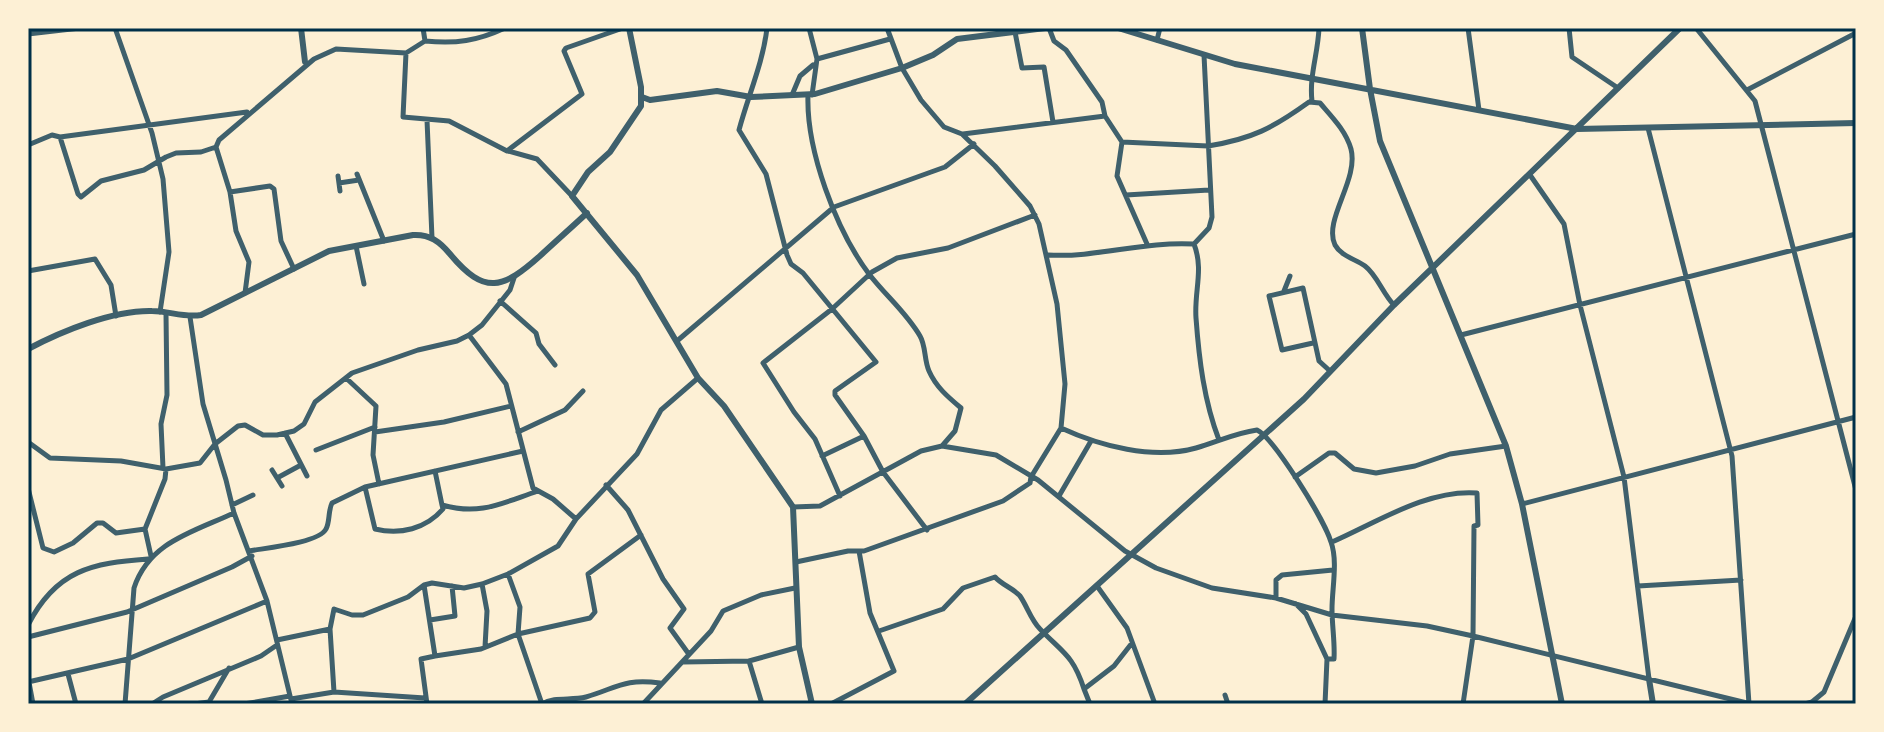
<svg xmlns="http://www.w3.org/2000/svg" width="1884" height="732" viewBox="0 0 1884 732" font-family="Poppins,sans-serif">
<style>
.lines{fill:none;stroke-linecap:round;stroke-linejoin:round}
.minor{stroke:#3f606c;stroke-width:5}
.tertiary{stroke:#3f606c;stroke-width:6}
.neatline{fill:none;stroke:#003049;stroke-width:3}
</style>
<rect width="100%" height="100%" fill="#fdf0d5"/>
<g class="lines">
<path class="minor" d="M115,28L152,133L163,179L169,252L160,312
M423,28L425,41L406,53L403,117L449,121L507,151L582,94L564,51L566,48L623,28
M767,28C763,63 748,96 739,130L766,174L787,255L791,264L803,273L876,362L835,391V395L864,436L883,472L927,530
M809,28L817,59L812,95
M1049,28L1054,41L1066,50L1102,102L1105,116L1122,142L1117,176L1147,244
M1468,28L1479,110
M1569,28L1572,57L1618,88
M1696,28L1755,101L1856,490
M1015,32L1022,68L1044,67L1053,122
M28,34L80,28
M1157,40L1160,28
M425,41C456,44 477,41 505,28
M1204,55L1212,217L1209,228L1194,244C1204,270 1194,291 1196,318C1199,359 1204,401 1219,440
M817,59L890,39
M1747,90L1856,33
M792,95L800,76L813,65
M808,95C806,150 836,230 869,274C885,295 906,312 920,336C926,346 924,360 929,371C936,387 948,397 961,408L955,431L942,446
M1312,101C1309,76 1318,54 1319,28
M427,120L432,238
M1648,128L1732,456L1749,704
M963,134L1105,116
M60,137L78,194L81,197L101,181L144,170L166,157L176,153L201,152L216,147
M1122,142L1208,146C1252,139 1273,128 1309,102L1320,103C1332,117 1346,131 1351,149C1359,180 1323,220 1335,245C1341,256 1355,259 1365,266C1377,275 1383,294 1394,305
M28,145L52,135L60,137L247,112
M508,151L537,159L572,196
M357,174L384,241
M1530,175L1564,224L1580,305L1624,477L1649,679
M338,176L340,191
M339,183L359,180
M230,192L270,186L274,189L281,241L294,269
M1126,195L1209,190
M356,246L364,284
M1048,255C1097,258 1143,241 1194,244
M28,271L95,259L111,285L116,316
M1284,291L1290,276
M245,293L249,262L236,231L230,192L216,147L219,140L314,59L336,49L406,53
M500,301L536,333L539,344L555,365
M190,317L203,404L226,480L234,513L267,601L292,704
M469,335L506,384L533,488L553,499L576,519
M1461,335L1856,234
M677,341L834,207L945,167L974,144
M1313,343L1282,350L1269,296L1303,288L1319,361L1330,371
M346,378L376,406L373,455L379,484
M1061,428C1100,446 1153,460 1196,448C1217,442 1235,433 1257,430C1274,438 1325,521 1331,542C1338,561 1332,589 1332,609C1332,626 1335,642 1334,659H1327L1325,704
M375,432L444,422L511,406
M518,432L565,410L583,391
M285,433L307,476
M28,442L50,458L121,461L166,469L200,463L215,444L238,426L245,425L263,435H277L294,431L304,424L315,402L352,373L418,350L457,341L469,335L482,325L510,290L514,278
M316,450L375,427
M822,456L864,436
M163,468L161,424L167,395L166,314
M272,470L282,486
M435,471L442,505C480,516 502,503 538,491
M1295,477L1329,453H1335L1354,469L1376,473L1415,466L1450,454L1506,446
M277,478L301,465
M606,485L628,510L663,579L684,609L670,628L688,653
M365,487L375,529C400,535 426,529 443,509L442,505
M28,488L43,548L54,552L73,543L97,523H103L116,533L145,529
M840,496L815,439L794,412L763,363L832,309L872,272L897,258L948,248L1035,215
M1059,496L1091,441
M1522,504L1856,417
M232,505L253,495
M793,507L820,506L921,451L942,446L996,455L1038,480L1125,551L1156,568L1212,588L1276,598L1332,615L1427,626L1473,636L1751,704
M1332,542C1376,523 1427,489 1477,493L1478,525L1474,526L1473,636L1463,704
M249,551C265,548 319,543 326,529C330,522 328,511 332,503L365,487L523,451
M151,556L145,529L165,479L166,469
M796,562L848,551H864L1003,501L1030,483L1031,477L1061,428L1065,384L1057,304L1039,224L1030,206L995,166L962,134L944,127L921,100L902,68L887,28
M508,574L520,607L518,634L542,704C555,696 571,701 586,697C617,688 624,678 660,683
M482,584L487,611L485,647
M424,585L435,656L421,659L427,704
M1097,586L1127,628L1155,704
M1638,586L1741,580
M1276,598V580L1282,575L1333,570
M1296,604L1306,614L1327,659
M430,620L455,616L452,586
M28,625C56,570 92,563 148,559
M879,631L943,609L963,588L995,577C1002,585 1013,588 1020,596C1027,606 1031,620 1040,629C1063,653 1073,655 1084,689
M28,637L127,612L232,567L252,556
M277,640L330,629
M435,656L481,649L518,634L590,618L595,612L588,574L641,535
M749,661L762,704
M683,662L749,661L799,647
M68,674L76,704
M28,677L33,704
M28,682L128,659L267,601
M334,692L330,629L334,609L352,615H363L408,597L424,585L432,583L464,588L482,584L508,574L558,546L576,519L637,454L661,410L698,378
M1225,695L1228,704
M291,699L334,692L425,698
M125,704L134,588C149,542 193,532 234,513
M152,704L163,697L261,656L277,645
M194,704L209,702L229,668
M244,704L290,696
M643,704L711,631L723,611L761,595L795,588
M831,704L894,671L870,613L859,551
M1090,704L1084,689L1114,666L1132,643
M1805,704L1812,702L1824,692L1856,616"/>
<path class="tertiary" d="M301,28L305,62
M629,28L641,87V106L610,152L588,172L572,196L637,275L698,378L724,406L793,507L799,647L812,704
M1118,28L1235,64L1577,129L1856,123
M1362,28L1370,89L1380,141L1506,446L1522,504L1562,704
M642,97L650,100L717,91L751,97L815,94L902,68L933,55L957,39L1045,28
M28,349C62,331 113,310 152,311C169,311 184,318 201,315L329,251L413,235C430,234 440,242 450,254C485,296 503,289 541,255C556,241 572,227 587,213
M1649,679L1653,704
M965,704L1304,399L1394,305L1680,28"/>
</g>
<rect width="1884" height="732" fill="none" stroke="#fdf0d5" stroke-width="60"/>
<rect x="30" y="30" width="1824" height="672" class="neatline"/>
</svg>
